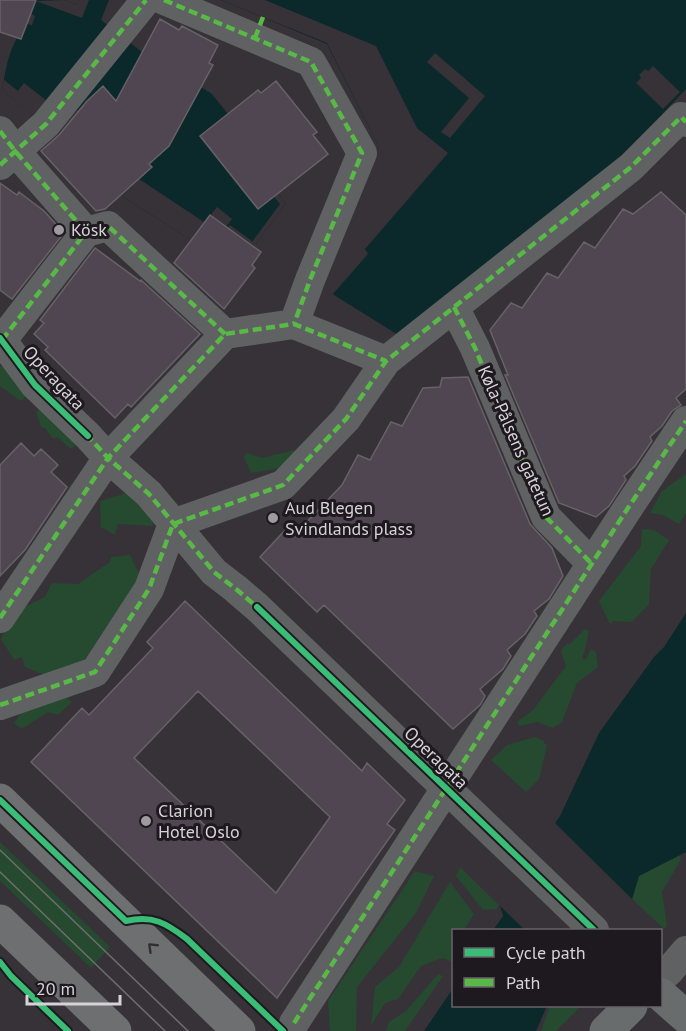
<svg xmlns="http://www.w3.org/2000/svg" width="686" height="1031" viewBox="0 0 686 1031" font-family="'PT Sans',sans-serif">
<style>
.green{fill:#254a2f}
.water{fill:#0b282a}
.pier{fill:#373238}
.building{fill:#504652;stroke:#666267;stroke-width:1.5;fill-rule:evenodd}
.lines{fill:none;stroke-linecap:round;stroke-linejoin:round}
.street{stroke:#606162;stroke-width:30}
.secondary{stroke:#696c6d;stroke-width:33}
.highway{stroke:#6d6f71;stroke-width:33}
.tram{stroke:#6e6e6f;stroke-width:1.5}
.quiet{stroke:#58b947;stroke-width:4.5;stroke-dasharray:9 4.5;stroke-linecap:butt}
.cycleway-casing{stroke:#1e191e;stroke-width:10}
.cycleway{stroke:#3abd76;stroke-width:6}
.oneway{stroke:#322e33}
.poi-dot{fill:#9f99a0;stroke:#1e191e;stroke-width:2}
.labels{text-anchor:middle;stroke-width:6;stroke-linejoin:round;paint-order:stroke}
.poi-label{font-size:18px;fill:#d7d1d8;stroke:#1e191e;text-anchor:start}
.street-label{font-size:18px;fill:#d7d1d8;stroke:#1e191e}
</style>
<rect width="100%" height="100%" fill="#373238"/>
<path class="green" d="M0,366H5L28,394L21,401L0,386Z
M42,407L77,443L71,449L57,437L53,439L45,428L41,427L36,412Z
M294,450L301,456L290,467L251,473L244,457L247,453L262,458Z
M686,474V513L679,524L663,515L650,513L662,491Z
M136,490L148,496L153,526L118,524L115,535L101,527L100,501Z
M642,529L654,530L669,540L651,569L649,604L632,622L613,621L610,624L599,601L641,546Z
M130,555L144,584L117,611L77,671L47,676L25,667L22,657L14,660L1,639L12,613L45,597L52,583L78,584L110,562L111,557Z
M585,629L589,631L585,650L582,658L584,660L586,659L591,649L596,652L598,667L577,683L562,722L553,728L537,722L519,726L517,722L533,710L566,666L561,651L567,643L570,644Z
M67,698L72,702L58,715L48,712L22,729L14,723L25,707Z
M535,737L544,741V743L547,745L539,779L526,792L491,760L507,745Z
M0,842L110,947L91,968L0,881Z
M679,855L681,859L662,892L667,926L664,929L632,899L639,876Z
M460,867L499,905L497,909L483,910L456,876Z
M415,871L434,876L416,913L357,987L356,1031H331L330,1030L328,1001Z
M450,882L474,914L464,930H454L453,946L451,949L453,952V962L442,958L421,966L398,999L385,1003L371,1026L375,987L399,967Z
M438,974L443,976L405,1031H386L389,1022L406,1011Z
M550,1006H581L556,1031H541Z"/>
<path class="water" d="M36,0H65L77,5L79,0H109L101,20L142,52L130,76L190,108L201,87L212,94L228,114L233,177L256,207L271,195L273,198L278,194L286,203L256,244L230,225L227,228L226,227L232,219L217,207L191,240L122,196L152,167L150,164L165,150L103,87L54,131L2,90C7,63 9,47 26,24L32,25L35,16L31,14Z
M221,0H686V89L621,157L403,338L318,285L379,147L327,44Z
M686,613V852L639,876L632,899L600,930H493L503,916L499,905L560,816L599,733L654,657L664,647Z
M453,988L454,1006H547L536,1031H424Z"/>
<path class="pier" d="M65,0L77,5L79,0H89L82,18L36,1Z
M221,0H265L376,46L417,128L448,153L365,249L368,254L332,295L318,285L379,147L327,43Z
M435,53L485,96L450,138L441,132L469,98L427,62Z
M653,66L680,92L663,109L636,83L641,78L639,75L645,69L648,71Z
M4,80L18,91L24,83L51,104L37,118L2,90Z
M139,179L204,222L191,240L122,196Z
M278,194L286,203L256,244L252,242L280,204L274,197Z
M553,821L634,901L605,930H525L500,906L503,916L493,930H490L500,916L497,909L499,905L497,903Z
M454,985L453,988L424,1031H421L451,987Z"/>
<path class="building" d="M0,0H36L21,39L0,32Z
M160,19L179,30L182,26L218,45L209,63L213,65L169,146L149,164L152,167L105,209L96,211L41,151L59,135L87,101L103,86L116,101Z
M276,81L317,132L313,135L328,154L258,209L200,136L258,90L261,93Z
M0,183L17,195L19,192L44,211L64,233L12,299L0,290Z
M661,192L686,215V389L676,398L681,405L672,411L662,426L650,437L652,441L635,466L624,476L626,480L609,506L596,517L559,503L505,375H508L490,330L511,303L522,308L547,273L558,278L584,242L595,248L623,209L633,214Z
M210,215L261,252L252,265L255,268L224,309L174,263Z
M95,248L140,281L141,280L200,334L131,407L128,404L115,418L45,350L48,347L34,334L44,323L40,320Z
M468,377L530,524L552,548L563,576L549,599L534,611L537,616L525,634L507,650L511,656L503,669L480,689L485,696L480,705L453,729L324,605L317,612L260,557L289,526L297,532L342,485L358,455L370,460L391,422L402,426L423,388L440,387L442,378Z
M21,443L34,456L41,449L58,465L51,472L67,487L25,550L0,576V465Z
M185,601L362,771L367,763L405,800L387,824L395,830L277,998L31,762L82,708L89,715L153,648L147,642ZM198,691L330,817L276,893L134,758Z"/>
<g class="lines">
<path class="street" d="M164,0L311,62L362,153L310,280L294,324
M0,131L15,151L86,232
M0,165L46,124L146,0
M454,307L475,348L546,517L592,564
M0,338L35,385L88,436L108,458L149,494L214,572L236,589L257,607L594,930
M2,340L86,232L108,226L225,334
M0,618L108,458L225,334L294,324L386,361
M0,705L95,672L149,589L173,524L283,485L346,419L386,361L631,167L681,117L686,122
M660,979L669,971L686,951
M294,1023L626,511L686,421"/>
<path class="secondary" d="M660,994L686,1017
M606,1031L631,1006"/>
<path class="highway" d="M0,800L239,1031
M0,921L115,1031"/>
<path class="tram" d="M0,850L188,1031
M0,872L165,1031"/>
<path class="quiet" d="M164,0L311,62L362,153L310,280L294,324
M255,38L263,17
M0,131L15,151L86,232
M0,165L46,124L146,0
M454,307L475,348L546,517L592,564
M2,340L86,232L108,226L225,334
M86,434L108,458L149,494L214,572L236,589L257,607
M0,618L108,458L225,334L294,324L386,361
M0,705L95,672L149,589L173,524L283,485L346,419L386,361L631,167L681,117L686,122
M294,1023L626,511L686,421"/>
<g class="cycleway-casing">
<path id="cycleway" d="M0,338L35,385L88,436
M257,607L594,930
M0,800L126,921C153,915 166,923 187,939L283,1031
M0,962L11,976L68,1031"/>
</g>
<use href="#cycleway" class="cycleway"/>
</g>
<defs><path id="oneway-chevron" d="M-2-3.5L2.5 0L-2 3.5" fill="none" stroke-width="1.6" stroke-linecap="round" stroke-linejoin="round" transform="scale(1.5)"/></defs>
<use class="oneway" href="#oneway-chevron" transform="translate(152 947) rotate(-136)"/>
<g class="poi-dot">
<circle cx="59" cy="230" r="6"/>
<circle cx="273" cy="518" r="6"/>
<circle cx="146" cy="821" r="6"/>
</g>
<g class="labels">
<g class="poi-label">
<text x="71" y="236">Kösk</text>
<text x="285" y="514">Aud Blegen<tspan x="285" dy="21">Svindlands plass</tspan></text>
<text x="158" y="817">Clarion<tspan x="158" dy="21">Hotel Oslo</tspan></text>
</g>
<g class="street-label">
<text transform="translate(54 378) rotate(47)" y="6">Operagata</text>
<text transform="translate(516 441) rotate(66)" y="6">Køla-Pålsens gatetun</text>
<text transform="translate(436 758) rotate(44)" y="6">Operagata</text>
</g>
</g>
<rect x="452" y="929" width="210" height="78" fill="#1e191e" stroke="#686368" stroke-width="1.5"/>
<rect x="464" y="948" width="30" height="9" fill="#3abd76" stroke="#686368" stroke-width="1.5"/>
<text x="506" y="959" font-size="18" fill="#d7d1d8">Cycle path</text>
<rect x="464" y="978" width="30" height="9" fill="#58b947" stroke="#686368" stroke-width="1.5"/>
<text x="506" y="989" font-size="18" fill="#d7d1d8">Path</text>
<path d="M27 995v9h93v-9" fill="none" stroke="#d7d1d8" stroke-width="3"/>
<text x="36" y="995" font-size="18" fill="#d7d1d8" stroke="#1e191e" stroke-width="4.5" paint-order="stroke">20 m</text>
</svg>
